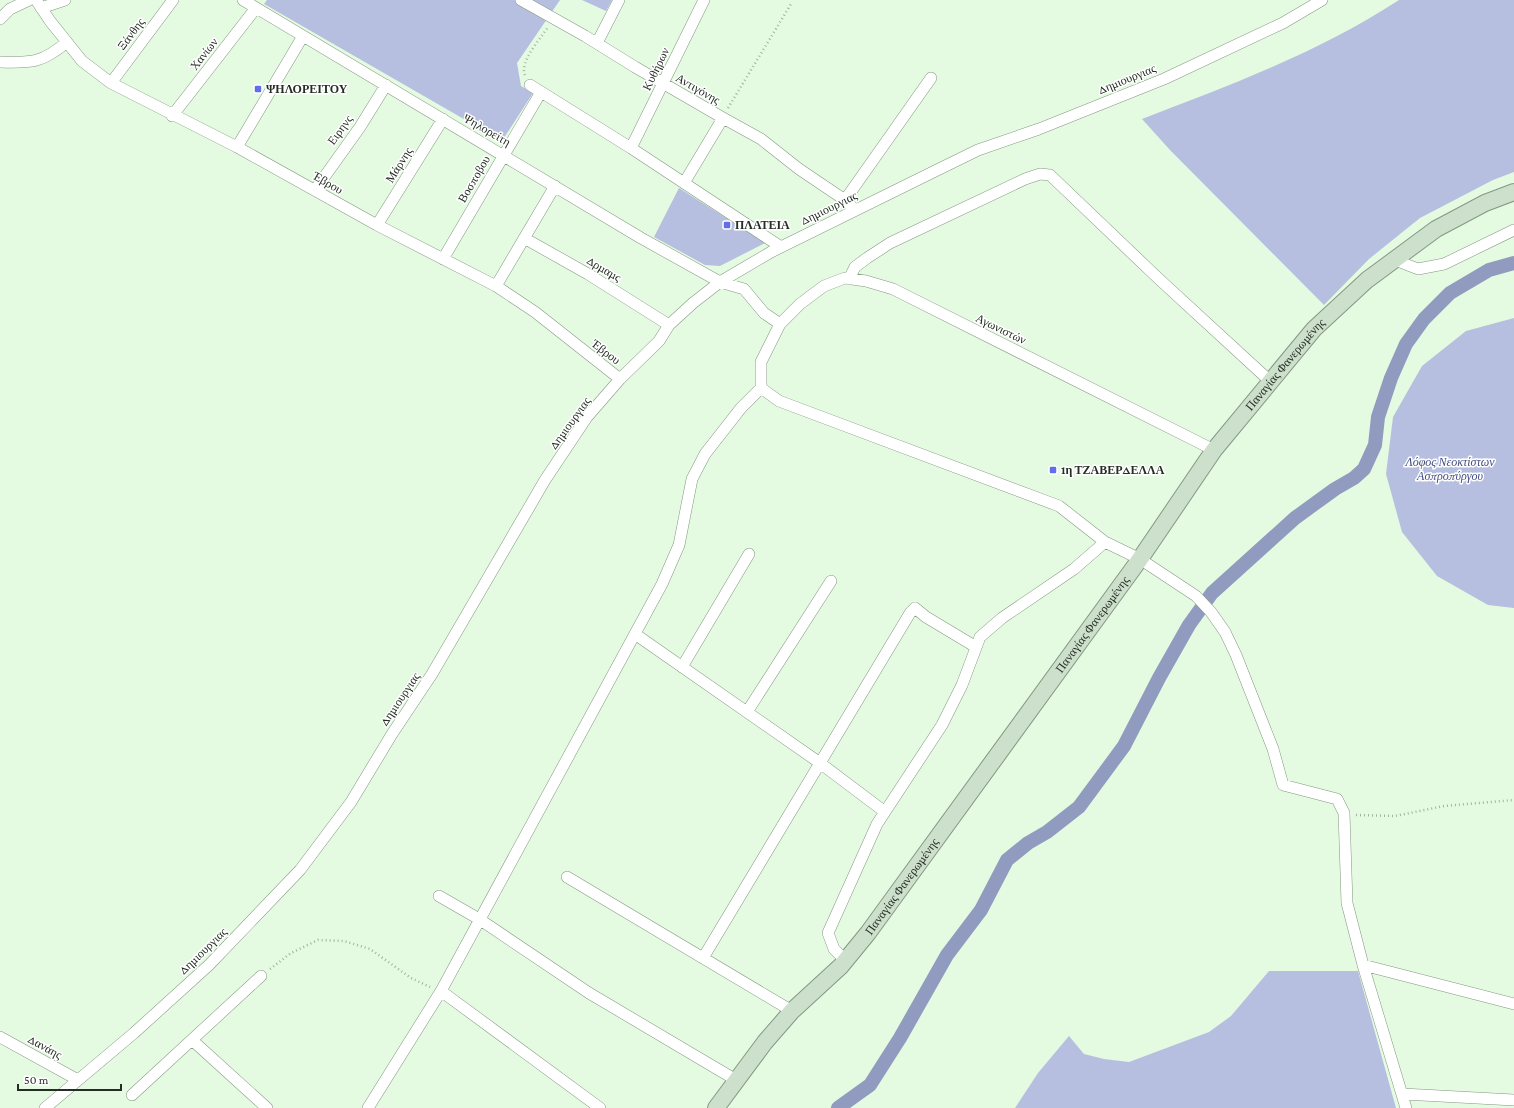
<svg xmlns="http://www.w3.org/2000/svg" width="1514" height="1108" viewBox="0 0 1514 1108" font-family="'Crimson Pro',serif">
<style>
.green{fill:#b7bfe0}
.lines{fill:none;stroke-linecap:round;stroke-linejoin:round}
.canal{stroke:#919abf;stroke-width:14}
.street-casing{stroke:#849882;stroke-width:12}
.secondary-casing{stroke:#849882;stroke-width:18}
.path{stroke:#a1b39f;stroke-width:2.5;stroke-dasharray:1 3;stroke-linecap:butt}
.street{stroke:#fff;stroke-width:11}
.secondary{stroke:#cde0cc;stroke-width:16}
.poi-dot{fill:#606fe7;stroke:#fff;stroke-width:1.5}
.labels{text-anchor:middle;stroke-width:3;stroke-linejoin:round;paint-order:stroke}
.street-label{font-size:12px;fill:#252e24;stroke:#fff}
.poi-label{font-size:12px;font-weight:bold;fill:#252e24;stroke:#fff;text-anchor:start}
.park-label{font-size:12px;font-style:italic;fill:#424c7f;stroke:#fff}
</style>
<rect width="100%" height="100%" fill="#e4fae1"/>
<path class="green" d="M267,0H560L517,63L521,86L533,93L502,141L264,4Z
M582,0H612L606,11Z
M1399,0H1514V172L1493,180L1420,218L1369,259L1324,305L1170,150L1142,119C1231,85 1319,52 1399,0Z
M679,188L765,243L720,266L705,265L654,237Z
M1514,318V608L1488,605L1437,576L1402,532L1386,474L1393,417L1422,366L1466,331Z
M1269,971H1358L1396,1108H1015L1038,1073L1069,1036L1084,1054L1104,1059L1129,1062L1209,1032L1231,1016Z"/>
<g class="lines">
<path class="canal" d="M838,1108L870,1085L900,1038L947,955L981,910L1007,860L1028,843L1047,832L1079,807L1124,746L1159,678L1189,625L1212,593L1295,518L1335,489L1354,478L1364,469L1375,445L1378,417L1391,378L1406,344L1424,319L1450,293L1489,270L1514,263"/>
<g class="street-casing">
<path id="street" d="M36,0L50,21L82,61L111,83L237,147L377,225L496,286L535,312L620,379
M243,0L641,238L720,282L744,289L764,313L780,324
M521,0L585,36L635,67L723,118L761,139L799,169L845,200L855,210
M41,8L65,0
M0,19L10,9L29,0
M597,43L619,0
M0,62C32,63 42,63 67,42
M111,83L173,0
M530,85L631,148L781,247
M172,116L256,8
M237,147L303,36
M631,148L704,0
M684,183L723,118
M315,190L360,127L386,85
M845,200L931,78
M377,225L443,119
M524,238L588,274L669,325
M443,259L541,92
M1395,260L1418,269L1444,264L1514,230
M849,279L855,267L867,258L890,243L1025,179L1040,174L1050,175L1160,280L1271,382
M496,286L555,186
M1214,450L893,289L866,281L845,278L824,286L800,304L780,324L761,362V388L779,401L1059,506L1105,542L1140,559L1196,596L1211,612L1225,632L1236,655L1273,749L1283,785L1337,799L1344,813L1347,903L1363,965L1406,1108
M635,634L820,763L885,812
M682,667L749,554
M747,712L831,581
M567,877L792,1011
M439,896L479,919L589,993L736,1080
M703,958L910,613L915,608L926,617L976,647
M846,961L834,949L828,933L877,824L942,725L962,685L980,637L1002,618L1074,569L1105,542
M1363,965L1514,1004
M441,991L600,1108
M0,1037L78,1080
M192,1040L267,1108
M1403,1094L1514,1100
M132,1095L261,976
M45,1108L134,1033L209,965L300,870L351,802L392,734L432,674L545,480L587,417L620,379L659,341L669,325L693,303L720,282L771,252L927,175L978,150L1039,129L1164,79L1283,23L1322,0
M368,1108L441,991L662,584L679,545L692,479L705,454L741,408L761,388"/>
</g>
<g class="secondary-casing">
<g id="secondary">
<path id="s1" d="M716,1108L765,1042L792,1011L841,966L868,933L1140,559L1214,450L1314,329L1367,280L1436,229L1485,203L1514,192"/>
</g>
</g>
<path class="path" d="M525,75C519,62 541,38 548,27
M728,108L791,4
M1356,815L1395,816L1444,806L1514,800
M270,969L291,953L318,940L344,941L370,949L411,978L430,987"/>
<use href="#street" class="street"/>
<use href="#secondary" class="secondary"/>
</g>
<g class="poi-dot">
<rect x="254" y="85" width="8" height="8" rx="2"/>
<rect x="723" y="221" width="8" height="8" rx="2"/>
<rect x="1049" y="466" width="8" height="8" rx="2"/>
</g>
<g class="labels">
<g class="street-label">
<text transform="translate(131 34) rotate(-53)" y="4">Ξάνθης</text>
<text transform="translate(204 54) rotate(-52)" y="4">Χανίων</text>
<text transform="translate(656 69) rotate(-64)" y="4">Κυθήρων</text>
<text transform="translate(1127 79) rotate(-22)" y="4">Δημιουργιας</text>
<text transform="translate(698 89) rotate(30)" y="4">Αντιγόνης</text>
<text transform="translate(340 130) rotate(-54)" y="4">Ειρηνς</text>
<text transform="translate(487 130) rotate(30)" y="4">Ψηλορείτη</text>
<text transform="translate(399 165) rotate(-58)" y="4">Μάρνης</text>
<text transform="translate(474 179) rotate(-60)" y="4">Βοσποβου</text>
<text transform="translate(328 183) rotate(30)" y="4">Έβρου</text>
<text transform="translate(829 208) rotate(-26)" y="4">Δημιουργιας</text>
<text transform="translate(604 269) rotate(31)" y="4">Δρμαμς</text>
<text transform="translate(1001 329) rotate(26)" y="4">Αγωνιστών</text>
<text transform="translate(606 352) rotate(37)" y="4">Έβρου</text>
<text dy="4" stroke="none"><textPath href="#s1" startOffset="938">Παναγίας Φανερωμένης</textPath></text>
<text transform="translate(570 423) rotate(-54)" y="4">Δημιουργιας</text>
<text dy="4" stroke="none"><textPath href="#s1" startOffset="614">Παναγίας Φανερωμένης</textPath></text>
<text transform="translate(400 699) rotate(-56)" y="4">Δημιουργιας</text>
<text dy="4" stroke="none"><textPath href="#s1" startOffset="290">Παναγίας Φανερωμένης</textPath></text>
<text transform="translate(203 951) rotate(-44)" y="4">Δημιουργιας</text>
<text transform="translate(45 1047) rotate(29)" y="4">Δανάης</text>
</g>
<g class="poi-label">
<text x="266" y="93">ΨΗΛΟΡΕΙΤΟΥ</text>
<text x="735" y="229">ΠΛΑΤΕΙΑ</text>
<text x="1061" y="474">1η ΤΖΑΒΕΡΔΕΛΛΑ</text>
</g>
<g class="park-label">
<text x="1450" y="466">Λόφος Νεοκτίστων<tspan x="1450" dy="14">Ασπροπύργου</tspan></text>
</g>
</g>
<path d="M18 1084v6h103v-6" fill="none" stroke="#252e24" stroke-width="2"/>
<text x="24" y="1084" font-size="12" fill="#252e24" stroke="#ffffff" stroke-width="3" paint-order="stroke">50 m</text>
</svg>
